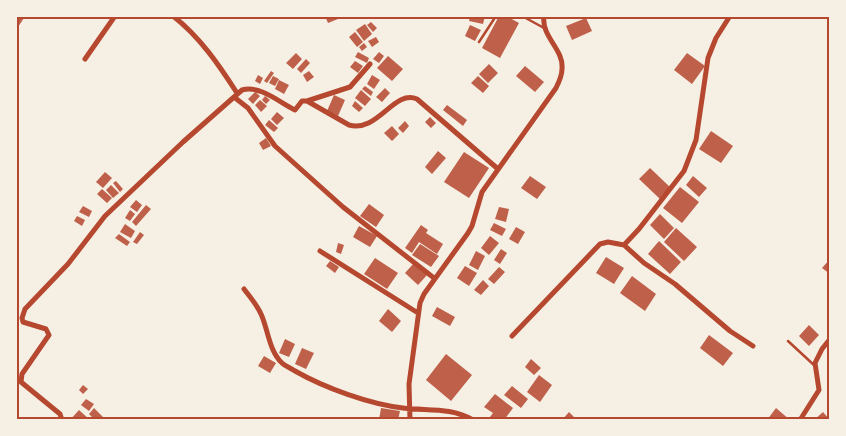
<svg xmlns="http://www.w3.org/2000/svg" width="846" height="436" viewBox="0 0 846 436" font-family="'DM Sans',sans-serif">
<style>
.building{fill:#bf614a}
.lines{fill:none;stroke-linecap:round;stroke-linejoin:round}
.service{stroke:#b5482f;stroke-width:2.5}
.minor{stroke:#b5482f;stroke-width:5}
.neatline{fill:none;stroke:#b5482f;stroke-width:2}
</style>
<rect width="100%" height="100%" fill="#f6efe4"/>
<path class="building" d="M16,16H21L24,18L18,27L16,26Z
M325,16H337L338,19L328,23Z
M470,16H485L483,24L469,21Z
M499,16H506L519,23L500,58L482,48Z
M586,18L592,31L572,40L566,26Z
M371,22L377,28L373,32L367,25Z
M365,24L372,34L364,41L356,30Z
M470,25L481,30L475,41L465,36Z
M355,32L363,42L357,47L349,37Z
M376,37L379,42L372,47L368,41Z
M364,43L367,47L362,51L359,47Z
M358,52L369,58L367,63L355,57Z
M379,52L384,56L379,63L373,59Z
M296,53L302,59L293,69L286,63Z
M687,53L705,66L692,84L674,70Z
M388,56L403,69L392,81L377,68Z
M306,59L310,63L301,73L297,69Z
M355,61L363,66L358,73L350,67Z
M489,64L498,73L488,83L479,74Z
M525,66L544,82L535,92L516,76Z
M271,71L274,73L267,83L264,81Z
M309,71L314,77L307,82L303,75Z
M258,75L263,78L260,84L255,81Z
M372,75L380,80L374,89L367,84Z
M273,76L279,79L275,86L269,83Z
M478,76L489,86L483,93L471,83Z
M279,80L289,85L284,94L275,89Z
M365,86L373,92L371,96L362,89Z
M385,88L390,93L382,102L376,97Z
M361,90L371,99L365,106L355,98Z
M255,92L260,96L253,104L248,99Z
M334,95L345,100L338,116L327,111Z
M265,96L270,100L266,104L262,100Z
M260,100L267,106L261,112L255,105Z
M355,101L363,108L359,112L352,106Z
M447,105L467,120L463,126L443,110Z
M277,112L284,118L277,125L271,119Z
M430,117L436,123L431,128L425,122Z
M269,120L278,128L274,132L265,125Z
M405,121L409,126L403,133L398,128Z
M392,126L399,134L392,141L384,133Z
M711,131L733,146L721,163L699,149Z
M266,138L271,146L263,150L259,143Z
M438,151L446,158L432,174L425,167Z
M464,152L489,168L469,198L444,182Z
M650,168L671,188L660,199L639,179Z
M105,172L112,178L103,188L96,182Z
M530,176L546,187L537,199L521,188Z
M693,176L707,188L699,197L686,185Z
M116,181L123,189L120,192L113,183Z
M111,185L119,193L113,198L106,190Z
M680,187L699,202L682,223L663,208Z
M102,189L112,198L107,203L97,194Z
M136,200L142,205L137,212L130,207Z
M369,204L384,215L376,227L360,216Z
M146,205L151,209L136,226L132,222Z
M83,206L92,211L89,217L79,212Z
M499,207L509,209L506,222L495,219Z
M130,210L135,214L130,221L125,218Z
M660,214L674,228L664,239L650,225Z
M77,216L85,220L82,226L74,221Z
M494,223L506,229L502,236L490,230Z
M125,224L135,231L131,238L120,232Z
M421,225L428,230L426,233L443,244L437,254L419,242L412,253L405,248Z
M359,226L377,236L370,247L353,237Z
M516,227L525,232L518,244L509,239Z
M676,228L697,247L684,261L664,242Z
M140,232L144,235L137,244L133,242Z
M119,234L130,242L127,246L115,238Z
M490,236L499,243L489,255L481,248Z
M659,241L681,262L670,274L648,254Z
M338,243L344,245L341,254L336,252Z
M420,244L439,256L431,267L412,255Z
M501,249L507,253L500,264L494,260Z
M476,251L485,256L478,270L469,265Z
M606,257L624,268L614,284L596,273Z
M375,258L398,273L387,289L364,274Z
M830,259V274L822,268Z
M330,261L339,267L335,273L326,266Z
M414,263L427,275L418,285L405,273Z
M465,266L477,273L469,286L457,278Z
M499,267L505,272L494,284L488,279Z
M632,276L656,294L645,311L620,293Z
M483,280L489,286L481,295L474,290Z
M437,307L455,317L450,326L432,316Z
M388,309L401,321L392,332L379,321Z
M809,325L819,335L809,346L799,336Z
M709,335L733,353L723,366L700,348Z
M285,339L295,344L289,357L279,353Z
M302,348L314,353L306,369L295,364Z
M446,354L472,375L451,401L426,380Z
M264,356L276,363L270,373L258,366Z
M531,359L541,368L534,375L525,367Z
M539,375L552,385L540,402L527,392Z
M83,385L88,389L83,394L79,390Z
M512,386L528,399L521,408L504,395Z
M495,394L513,408L504,420H493L490,417L493,413L484,407Z
M86,399L94,404L89,411L81,405Z
M94,408L106,420H95L89,414Z
M381,408L400,411L398,420H379Z
M776,408L790,420H767Z
M79,410L90,420H70Z
M569,412L577,420H562Z
M823,412L830,420H814Z"/>
<g class="lines">
<path class="service" d="M522,16L544,28
M479,42L496,16
M788,341L815,366"/>
<path class="minor" d="M173,16C200,37 219,65 237,93
M85,59L115,16
M234,97L248,108L275,146L343,207L434,278
M307,101L350,87L370,64
M624,245L644,263L675,284L730,331L753,346
M320,251L418,313
M244,289C250,297 257,305 261,314C268,329 269,351 282,363C285,366 291,368 295,371C325,388 369,404 403,408C428,411 451,407 473,420
M512,336L600,244L608,242L624,245L639,229L684,171L696,140L708,58L716,38L730,16
M62,420L60,414L21,382L22,374L49,335L46,329L23,322L22,318L25,309L68,264L105,216L183,142L242,90C260,85 279,102 295,110L302,101H307L349,125C378,133 394,89 417,99L498,169
M410,420L409,384L420,303L424,294L468,233L472,226L482,192L556,88C559,82 562,76 562,69C564,49 541,37 544,16
M800,420L819,390L815,363L822,349L830,339"/>
</g>
<rect width="846" height="436" fill="none" stroke="#f6efe4" stroke-width="35"/>
<rect x="18" y="18" width="810" height="400" class="neatline"/>
</svg>
